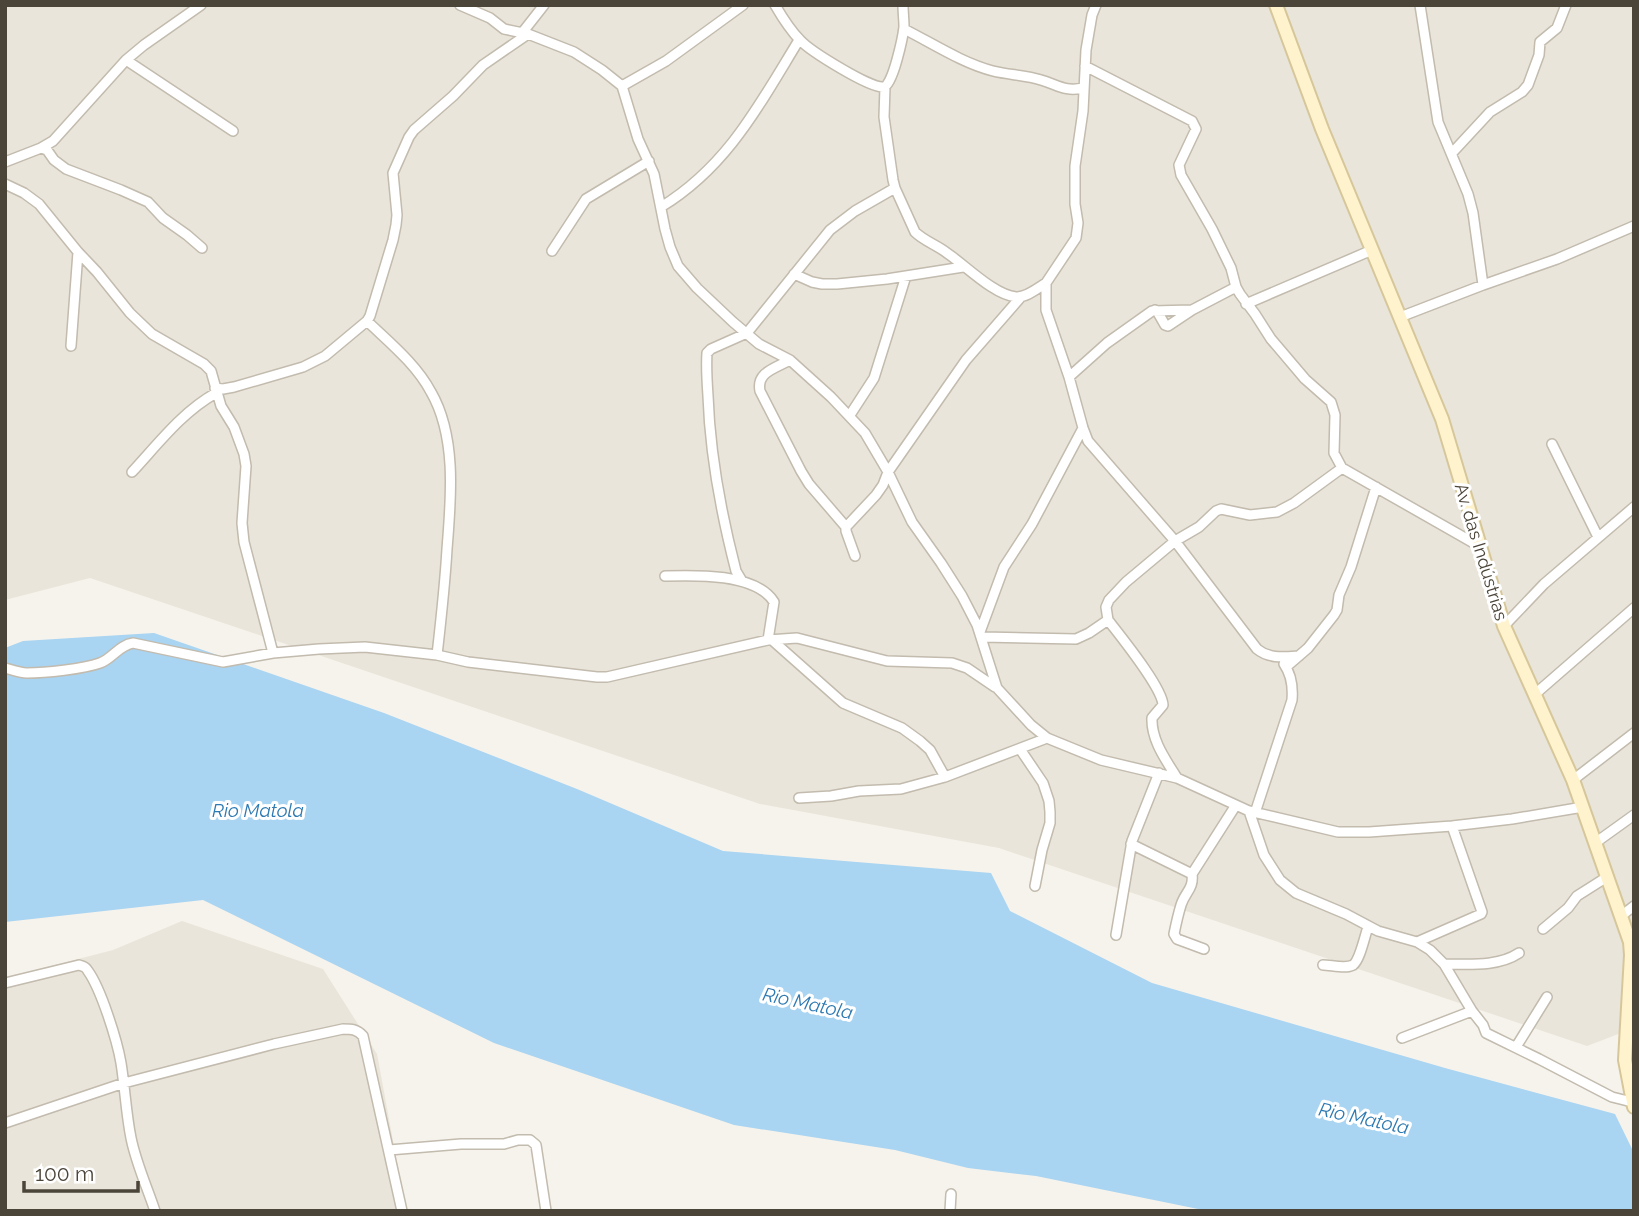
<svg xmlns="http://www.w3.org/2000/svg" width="1639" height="1216" viewBox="0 0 1639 1216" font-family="Raleway,sans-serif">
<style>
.residential{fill:#eae5da}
.water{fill:#a9d4f2}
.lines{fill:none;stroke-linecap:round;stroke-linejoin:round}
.street-casing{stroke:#c2bbae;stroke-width:12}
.secondary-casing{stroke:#d6c79b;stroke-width:16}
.street{stroke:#fff;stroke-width:9}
.secondary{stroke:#fff3cd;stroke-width:12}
.labels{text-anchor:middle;stroke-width:6;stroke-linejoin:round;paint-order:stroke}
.street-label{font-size:18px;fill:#4b4439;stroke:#fff}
.water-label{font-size:19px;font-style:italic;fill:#2e7ab2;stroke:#fff}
</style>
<rect width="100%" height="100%" fill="#f6f3ec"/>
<path class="residential" d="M5,5H1634V1028L1587,1046L999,848L760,804L90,578L5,600Z
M182,921L323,969L377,1054L406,1211H5V978L113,950Z"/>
<path class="water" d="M154,633L384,713L577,789L723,851L991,873L1010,911L1152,983L1445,1068L1615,1114L1634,1153V1211H1208L1036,1176L968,1168L895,1150L734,1125L494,1043L203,900L5,922V648L23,641Z"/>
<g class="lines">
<g class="street-casing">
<path id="street" d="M460,5L490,18L504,29L528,34L574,52L602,70L622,86L638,139L654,174L665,229L670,247L678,266L697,288L733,322L759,344L790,360L831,397L865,433L888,472L912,522L941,563L962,596L977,625L997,688L1031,725L1047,738L1101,760L1177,778L1249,811L1338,832H1369L1452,826L1512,819L1583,807
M775,5C782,17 790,30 800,40C810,51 871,89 884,87C893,85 903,36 904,27C904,20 903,12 903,5
M1096,5L1092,15L1086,50L1083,111L1075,166V204L1078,223L1076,238L1046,283V310L1069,377L1083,428L1088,441L1175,541L1257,649C1269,659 1284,657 1299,656
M1420,5L1438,122L1468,194L1473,213L1483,285
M904,29C932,43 962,63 993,71C1009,75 1026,75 1041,80C1058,85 1065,92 1083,88
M522,33L544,5
M126,60L233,131
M1085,66L1192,121L1196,129L1179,165L1181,175L1212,229L1231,268L1236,287L1240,294L1255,314L1271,339L1305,379L1331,402L1335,415L1334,453L1342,468L1479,546
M622,86L666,61L743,5
M885,87L884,117L893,180L895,188L915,232C924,241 937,245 947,253C965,265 994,295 1016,297C1026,298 1038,288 1046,283
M41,148L47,150L54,160L66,169L121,190L148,202L163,218L187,235L202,248
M1452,153L1490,112L1522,92L1528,85L1539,55L1540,42L1557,28L1566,5
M5,162L41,148L53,141L126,60L144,45L201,5
M5,184L24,193L39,204L78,252L97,272L130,313L152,334L204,364L211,371L221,406L234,427L244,454L246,466L242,523L244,542L273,653
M661,207C728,166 759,105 799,40
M552,251L586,199L649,161
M794,274L812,282L822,284H837L887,279L963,267
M1246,304L1372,250
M1155,310L1157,311L1165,325L1168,326L1192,310L1236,287
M1400,317L1483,285L1557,259L1634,226
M367,321C390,343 416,364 431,392C457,437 451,499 447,549C445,584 441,620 437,655
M71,346L78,252
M790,360C776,368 756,372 760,391L801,471L809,484L846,527
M1069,377L1107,343L1152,311L1192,310
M215,388L223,389L234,387L303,367L325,356L367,321L370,316L393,240L396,225L397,215L393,173L409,137L414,130L453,96L483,65L528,34
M850,415L874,378L906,276
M1552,444L1598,537
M132,472C158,444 182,412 216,393
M855,556L846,531V527L876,495L883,485L888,472L966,360L1020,298
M665,576C695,575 756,573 774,602L768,640
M742,581L736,571C721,513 710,455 708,396C707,381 706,367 707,353L711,349L747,333L830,230L855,211L895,188
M1108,620C1121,637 1162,687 1163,705L1152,718C1151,740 1166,760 1177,778
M1504,626L1544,584L1634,507
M980,632L1004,567L1032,524L1083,428
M982,637L1076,639L1089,633L1108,620L1106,607L1109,600L1126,582L1175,541L1199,527L1216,511L1221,509L1250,515L1277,512L1294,503L1342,468
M772,640L843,703L902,728L920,741L930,750L945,777
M1286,667L1308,648L1334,615L1337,610L1339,595L1351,567L1376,487
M5,668C12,670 20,673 27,673C45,673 83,669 100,663C112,659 119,645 133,643L223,662L273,653L319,649L365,647L437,655L468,662L597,677H607L768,640L797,638L887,661L952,663L967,668L995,687
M1534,695L1634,608
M1020,749L1043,783L1049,801L1050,812V823L1042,850L1035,886
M1573,780L1634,733
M799,798L831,796L859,791L901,789L945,777L1047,738
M1249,811L1264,855L1280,880L1296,893L1346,914L1378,931L1417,942L1430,950L1444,964L1472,1011L1483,1025L1486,1033L1539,1059L1612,1097L1632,1102
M1255,813L1292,700C1293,688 1291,674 1284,664
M1595,843L1634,815
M1131,844L1192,874
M1621,916L1634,906
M1543,929L1568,908L1577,896L1607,877
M1116,935L1132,841L1159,773
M1417,942L1481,914L1482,912L1452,826
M1204,949L1177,939L1174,934C1176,924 1178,915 1181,905C1185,892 1194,889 1192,874L1236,805
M1444,964C1469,964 1498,967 1519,953
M1323,965C1331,965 1346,969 1353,965C1360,960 1365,935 1368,927
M5,983L79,965C84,967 85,966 88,971C101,989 117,1040 121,1063C125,1088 126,1113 131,1138C136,1163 147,1187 155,1211
M1402,1038L1472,1011
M1516,1047L1547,997
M5,1123L124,1083L274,1044L343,1029C351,1029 357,1029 363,1036L402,1211
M389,1150L461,1144H504L518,1140H530L536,1145L546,1211
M950,1211L951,1194"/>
</g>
<g class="secondary-casing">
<path id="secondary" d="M1276,5L1322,129L1442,419L1504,626L1573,780L1630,942L1631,955L1625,1060L1634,1107"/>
</g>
<use href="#street" class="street"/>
<use href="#secondary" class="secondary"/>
</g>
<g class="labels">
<g class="street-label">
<text transform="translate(1481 552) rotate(73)" y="6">Av. das Indústrias</text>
</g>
<g class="water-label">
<text x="258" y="817">Rio Matola</text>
<text transform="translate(808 1003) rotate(12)" y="7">Rio Matola</text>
<text transform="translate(1364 1118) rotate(12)" y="7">Rio Matola</text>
</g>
</g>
<rect width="1639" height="1216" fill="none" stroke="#4b4439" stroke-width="14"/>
<path d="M24 1181v10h114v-10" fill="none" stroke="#4b4439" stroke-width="3.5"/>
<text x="35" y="1181" font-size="21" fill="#4b4439" stroke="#ffffff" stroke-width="5" paint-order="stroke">100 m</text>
</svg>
